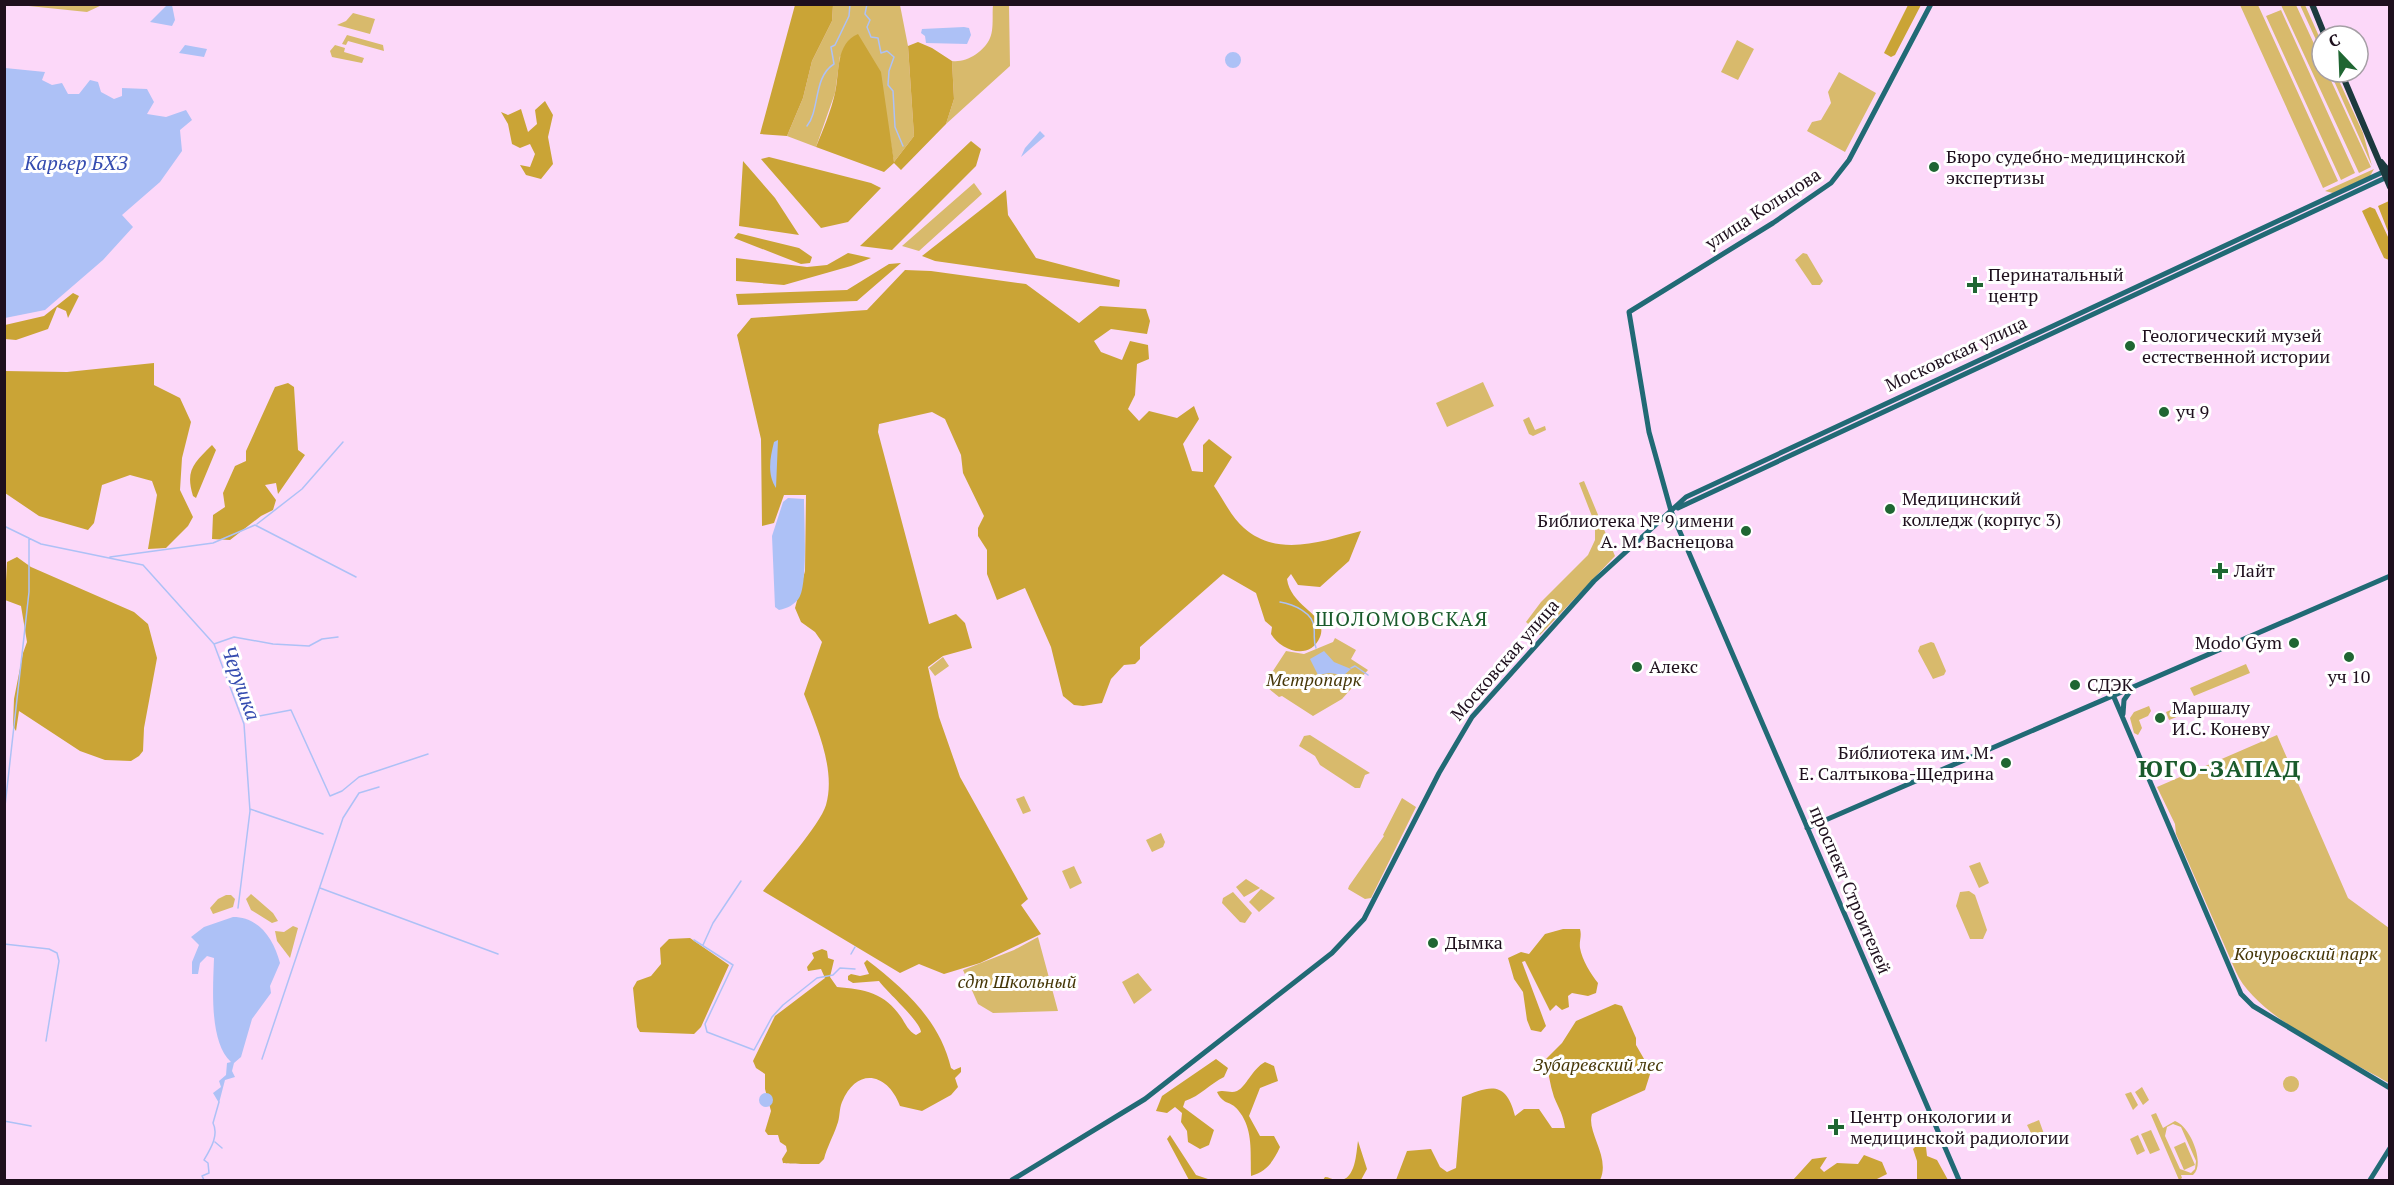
<svg xmlns="http://www.w3.org/2000/svg" width="2394" height="1185" viewBox="0 0 2394 1185" font-family="'PT Serif',serif">
<style>
.green{fill:#d8ba6c;fill-rule:evenodd}
.forest{fill:#caa436}
.water{fill:#adc1f6}
.lines{fill:none;stroke-linecap:round;stroke-linejoin:round}
.stream{stroke:#adc1f6;stroke-width:1.5}
.secondary{stroke:#216a75;stroke-width:5}
.trunk{stroke:#1c3a3e;stroke-width:6}
.poi-dot{fill:#1f6632;stroke:#fff;stroke-width:2}
.labels{text-anchor:middle;stroke-width:6;stroke-linejoin:round;paint-order:stroke}
.poi-label{font-size:18px;fill:#1e0f1d;stroke:#fff;text-anchor:start}
.street-label{font-size:18px;fill:#1e0f1d;stroke:#fff}
.park-label{font-size:18px;font-style:italic;fill:#463708;stroke:#fff}
.water-label{font-size:20px;font-style:italic;fill:#354cb0;stroke:#fff}
.neighbourhood-label{font-size:20px;letter-spacing:1.5px;fill:#1a5b2c;stroke:#fff}
.district-label{font-size:24px;font-weight:bold;letter-spacing:1.5px;fill:#1a5b2c;stroke:#fff}
</style>
<rect width="100%" height="100%" fill="#fcd8f9"/>
<path class="green" d="M19,5H102L87,12Z
M833,5H900L908,46L914,136L894,162L887,122L840,56L835,93L816,147L787,136L803,98L812,61L832,21Z
M993,5H1009L1010,66L946,124L954,99L952,61C966,63 984,52 990,38C994,30 992,14 993,5Z
M2240,5H2258L2338,181L2323,188Z
M2281,5H2296L2322,61V72H2327L2371,167L2359,173Z
M2300,5H2305L2322,43V53Z
M2281,10L2355,173L2341,180L2266,16Z
M353,13L375,19L370,34L337,25L346,21Z
M347,35L383,45L384,51L348,41L346,45L342,44Z
M1737,40L1754,49L1738,80L1721,72Z
M335,45L345,48L344,52L364,58L362,63L332,57L330,51Z
M1839,72L1876,93L1845,152L1807,131L1812,122L1821,120L1831,103L1828,92Z
M2330,72H2335L2363,133L2372,166Z
M2374,169L2370,176L2333,193L2325,191Z
M974,183L982,194L919,251L902,246Z
M1803,253L1807,254L1823,281L1820,285H1812L1795,260Z
M1483,382L1494,406L1447,427L1436,403Z
M1529,417L1535,430L1545,426L1546,430L1533,436L1529,434L1523,420Z
M1584,481L1615,556L1540,635L1526,622L1541,602L1588,555L1595,540V524L1579,483Z
M1335,638L1356,650L1351,659L1368,670L1342,699L1313,716L1282,696L1279,697L1268,688L1267,680L1286,651L1304,654L1333,642Z
M1931,642L1934,643L1946,671L1944,675L1933,679L1918,651L1920,646Z
M943,657L949,666L935,676L929,668Z
M2246,664L2250,673L2194,696L2190,688Z
M2188,703L2192,711L2169,720L2166,712Z
M2149,706L2151,711L2148,716L2139,720L2142,728L2138,735L2134,733L2130,718L2134,712Z
M1310,735L1370,773L1365,775L1360,788H1355L1320,765L1315,756L1299,746L1304,736Z
M2277,735L2348,898L2389,928V1083C2346,1058 2256,1017 2236,972L2176,834L2175,824L2157,787Z
M1024,796L1031,811L1023,814L1016,799Z
M1402,798L1416,807L1371,898L1365,899L1348,889L1349,886L1384,836L1383,835Z
M1161,833L1165,842L1163,847L1152,852L1146,840Z
M1980,862L1989,883L1979,888L1969,866Z
M1074,866L1082,883L1070,889L1062,871Z
M1246,879L1260,888L1244,897L1236,887Z
M1261,889L1275,898L1259,912L1249,902Z
M1969,891L1975,895L1987,930L1983,939H1970L1956,906L1960,892Z
M1233,892L1252,913L1245,923L1240,922L1222,903L1223,898Z
M251,894L273,913L278,921L272,923L251,910L246,899Z
M226,895H231L235,899L233,907L213,914L210,908L218,899Z
M293,926L298,928L290,958L277,941L275,931L284,932Z
M1038,937L1058,1011L993,1013L978,1004L963,970L1014,950Z
M1138,973L1152,990L1134,1004L1122,982Z
M2283 1084a8 8 0 1 1 16 0a8 8 0 1 1-16 0Z
M2142,1087L2149,1100L2143,1105L2135,1092Z
M2131,1092L2138,1105L2133,1110L2125,1094Z
M2156,1113L2163,1128L2175,1121C2190,1126 2206,1164 2193,1175H2181L2182,1178L2179,1180L2151,1115ZM2173,1124L2181,1127L2196,1161L2195,1169L2191,1173L2180,1169L2165,1136L2167,1127Z
M2039,1120L2044,1134L2034,1139L2027,1125Z
M2151,1130L2160,1150L2150,1154L2141,1134Z
M2138,1135L2145,1151L2137,1155L2130,1139Z
M2185,1142L2195,1165L2184,1170L2174,1147Z"/>
<path class="forest" d="M795,5H833L832,21L812,61L803,98L787,136L760,134Z
M1908,5H1921L1895,55L1891,57L1884,53Z
M858,34L881,72L894,162L914,136L908,46L918,42L932,48L952,61L954,99L946,124L901,170L894,163L884,172L816,147C823,130 831,111 835,93C840,72 835,44 858,34Z
M545,101L553,115L548,137L553,164L541,179L526,175L520,165L530,167L535,154L530,144L520,148L512,144L508,124L501,112L508,115L521,109L528,132L537,124L535,110Z
M971,141L981,149L976,166L892,250L860,246Z
M769,157L871,183L881,188L848,222L821,228L761,159Z
M743,161L775,198L799,235L739,226Z
M1006,190L1008,215L1036,258L1120,280L1119,287L935,261L922,256Z
M2389,201H2390L2389,234L2378,206Z
M2370,207L2375,209L2389,239V260L2384,258L2362,211Z
M738,233L799,248L812,257L810,263L801,264L734,238Z
M848,253L871,258L851,266L784,285L736,281V258L807,267L827,265Z
M901,263L857,301L738,305L736,294L847,290L889,264Z
M905,270L931,271L1026,284L1079,323L1100,306L1146,309L1150,321L1147,334L1111,329L1094,341L1101,352L1122,360L1130,341L1148,345L1149,359L1137,364L1135,395L1128,409L1139,421L1149,411L1177,418L1194,406L1199,419L1183,444L1192,471L1203,472V445L1209,439L1232,457L1214,486C1223,499 1232,518 1244,528C1278,558 1323,541 1361,531L1349,561L1320,587L1298,585L1291,574L1287,579C1291,608 1329,614 1320,637C1310,661 1281,651 1271,634L1272,627L1265,621L1256,593L1223,574L1140,647V659L1135,664L1124,665L1111,679L1102,703L1083,706L1074,705L1063,696L1051,647L1025,588L997,600L987,574V550L978,536V528L984,516L963,473L961,455L945,419L932,412L879,424L878,432L929,624L956,614L965,623L972,648L943,656L928,667L939,717L960,777L1028,899L1021,905L1041,934L980,963L944,974L919,964L900,973L763,891C778,872 820,825 826,805C836,770 817,727 804,694L822,642L815,632L801,622L795,608L805,571L806,495H784L774,523L762,526L761,439L737,335L751,318L867,310Z
M73,293L79,296L68,318L66,311L57,307L48,329L16,340L5,339V325L44,316Z
M154,363V385L180,398L191,422L182,458L180,490L193,517L188,526L166,548L148,549L157,495L152,481L130,475L102,485L94,523L88,530L39,516L5,493V371L67,372Z
M288,383L294,387L298,450L305,455L278,494L276,483L265,485L276,500L273,510L261,516L230,540L212,539L213,515L225,507L223,493L235,466L246,461V451L275,387Z
M212,445L216,450L196,498L193,496C185,470 194,463 212,445Z
M17,557L31,567L134,612L148,624L157,658L144,728L143,751L139,756L131,761L105,760L80,751L19,711L16,731L13,726L14,699L23,653L27,642L21,606L5,600L7,562Z
M1563,929H1580C1582,936 1579,941 1580,948C1582,960 1591,974 1598,983L1596,993L1588,996L1572,993L1568,996L1569,1007L1562,1010L1556,1005L1550,1011L1525,961L1522,962L1546,1026L1541,1032L1531,1030L1527,1020L1523,992L1514,979L1508,958L1521,952L1529,954L1545,934Z
M690,938L729,965L701,1027L694,1034L640,1032L637,1027L633,988L637,981L651,976L661,964L660,948L669,939Z
M822,949L827,951L828,958L834,960L830,977L837,987C864,989 885,993 901,1017C905,1023 909,1032 916,1035L921,1032C920,1021 888,993 879,981L853,983L848,980V976L851,974L860,976L869,974L864,963L867,960C905,989 940,1021 951,1068L954,1070L961,1067V1072L955,1078L958,1087L951,1095L922,1111L900,1106C888,1073 857,1066 842,1102C839,1109 840,1118 837,1125C833,1137 827,1147 824,1159L819,1164C813,1164 789,1164 783,1163L782,1159L787,1151L786,1146L780,1142L778,1135H768L765,1131L771,1111L765,1089V1074L756,1068L753,1061L775,1016L825,978L821,969L808,971L807,967L814,958L812,953Z
M1615,1004L1622,1006L1636,1038V1045L1651,1071L1645,1090L1592,1114C1586,1132 1611,1157 1600,1180H1396L1407,1151L1431,1149L1440,1167L1447,1172L1456,1168L1462,1097C1490,1086 1506,1080 1515,1116L1524,1109H1539L1552,1128H1565C1563,1114 1559,1109 1554,1097C1550,1085 1548,1071 1546,1059L1562,1043L1576,1021Z
M1216,1059L1228,1068L1224,1077C1210,1084 1200,1096 1185,1101L1183,1107L1214,1130L1209,1145L1200,1149L1188,1142L1187,1131L1181,1122L1182,1113L1175,1107L1167,1113L1156,1111L1162,1096Z
M1265,1062L1274,1066L1278,1081L1260,1088L1249,1116L1260,1136H1274L1280,1147C1273,1162 1267,1171 1251,1176C1250,1154 1254,1129 1238,1110C1230,1100 1224,1106 1217,1092C1225,1089 1230,1094 1237,1091C1246,1087 1252,1069 1265,1062Z
M1170,1135L1196,1175L1211,1180H1189L1167,1139Z
M1358,1141L1367,1169L1361,1180H1323L1325,1177C1329,1177 1331,1179 1335,1180C1356,1184 1356,1153 1358,1141Z
M1919,1143L1926,1147L1927,1156L1937,1160L1948,1180H1917V1161L1913,1149Z
M1864,1155L1882,1162L1887,1174L1875,1180H1793L1812,1159L1827,1157L1820,1168L1824,1172L1837,1163L1858,1164Z"/>
<path class="water" d="M167,5H172L175,20L172,26L150,22Z
M964,27L969,28L971,35L967,44L926,43L925,36L921,33L922,29Z
M185,45L207,49L204,57L179,53Z
M1225 60a8 8 0 1 1 16 0a8 8 0 1 1-16 0Z
M5,68L45,72L42,80L52,85L62,83L68,94H79L90,80L98,82L101,92L114,99L122,96V88L147,89L154,102L147,114L166,117L186,110L192,120L180,130L182,151L160,182L122,215L133,227L103,260L45,310L5,318Z
M1040,131L1045,136L1021,157L1025,148Z
M778,440L776,488C767,474 770,458 774,442Z
M788,498L804,499C804,518 808,584 799,598C794,605 788,608 779,610L775,607L772,536L783,502Z
M1324,651L1334,662L1351,669L1344,675L1329,673L1318,675L1310,659Z
M233,917C259,917 274,939 280,963L270,986L271,993L252,1019L241,1057L234,1063L232,1071L235,1077L225,1080L219,1103L213,1093L221,1087L219,1081L226,1075L227,1063L231,1062C209,1042 213,988 214,958L207,956L200,963L198,974H192V962L199,945L191,937L204,927Z
M759 1100a7 7 0 1 1 14 0a7 7 0 1 1-14 0Z"/>
<g class="lines">
<path class="stream" d="M867,4L865,14L870,20L867,27L871,37L878,38L881,53L887,51L894,57L889,71L888,85L893,91L895,127L903,146
M807,126C820,110 813,77 834,64L831,47L835,45L849,16L850,4
M257,524L302,489L343,442
M4,526L41,544L143,565L214,644L244,724L250,811L238,908
M110,557L213,543L255,525L356,577
M1280,602C1293,604 1314,613 1314,628C1315,636 1313,640 1316,648
M214,644L234,637L273,644L309,646L322,639L338,637
M1351,668L1355,666L1368,675
M243,715L249,718L291,710L330,796L342,791L359,777L428,754
M250,809L323,834
M4,815L29,592V538
M320,888L498,954
M694,940L733,965L705,1024L707,1032L754,1050L772,1017L783,1005L817,978L833,975L840,968L855,969
M4,944L49,949L57,953L59,961L46,1041
M703,945L713,923L741,881
M851,954L855,947
M262,1059L343,818L359,793L379,787
M4,1121L31,1126
M215,1142L222,1148
M204,1180L202,1176L209,1173L208,1163L204,1160C211,1148 219,1135 213,1123L219,1102"/>
<path class="secondary" d="M1931,4L1849,160L1831,183L1773,223L1629,312L1649,432L1671,511L1959,1180
M1678,508L2385,178
M2113,695L2241,994L2253,1006L2390,1088
M2123,714L2124,700L2131,690
M1807,828L2390,576
M1012,1180L1145,1099L1332,953L1364,919L1439,773L1472,717L1594,581L1686,497L2383,172
M2370,1180L2390,1148"/>
<path class="trunk" d="M2312,4L2325,36
M2341,72L2390,187
M2381,162L2390,173"/>
</g>
<g class="poi-dot">
<circle cx="1934" cy="167" r="6"/>
<path d="M1972 276h6v6h6v6h-6v6h-6v-6h-6v-6h6z"/>
<circle cx="2130" cy="346" r="6"/>
<circle cx="2164" cy="412" r="6"/>
<circle cx="1890" cy="509" r="6"/>
<circle cx="1746" cy="531" r="6"/>
<path d="M2217 562h6v6h6v6h-6v6h-6v-6h-6v-6h6z"/>
<circle cx="2294" cy="643" r="6"/>
<circle cx="2349" cy="657" r="6"/>
<circle cx="1637" cy="667" r="6"/>
<circle cx="2075" cy="685" r="6"/>
<circle cx="2160" cy="718" r="6"/>
<circle cx="2006" cy="763" r="6"/>
<circle cx="1433" cy="943" r="6"/>
<path d="M1833 1118h6v6h6v6h-6v6h-6v-6h-6v-6h6z"/>
</g>
<g class="labels">
<g class="poi-label">
<text x="1946" y="163">Бюро судебно-медицинской<tspan x="1946" dy="21">экспертизы</tspan></text>
<text x="1988" y="281">Перинатальный<tspan x="1988" dy="21">центр</tspan></text>
<text x="2142" y="342">Геологический музей<tspan x="2142" dy="21">естественной истории</tspan></text>
<text x="2176" y="418">уч 9</text>
<text x="1902" y="505">Медицинский<tspan x="1902" dy="21">колледж (корпус 3)</tspan></text>
<text x="1734" y="527" text-anchor="end">Библиотека № 9 имени<tspan x="1734" dy="21">А. М. Васнецова</tspan></text>
<text x="2234" y="577">Лайт</text>
<text x="2282" y="649" text-anchor="end">Modo Gym</text>
<text x="1649" y="673">Алекс</text>
<text x="2349" y="683" text-anchor="middle">уч 10</text>
<text x="2087" y="691">СДЭК</text>
<text x="2172" y="714">Маршалу<tspan x="2172" dy="21">И.С. Коневу</tspan></text>
<text x="1994" y="759" text-anchor="end">Библиотека им. М.<tspan x="1994" dy="21">Е. Салтыкова-Щедрина</tspan></text>
<text x="1445" y="949">Дымка</text>
<text x="1850" y="1123">Центр онкологии и<tspan x="1850" dy="21">медицинской радиологии</tspan></text>
</g>
<g class="street-label">
<text transform="translate(1763 209) rotate(-33)" y="6">улица Кольцова</text>
<text transform="translate(1956 354) rotate(-25)" y="6">Московская улица</text>
<text transform="translate(1505 660) rotate(-49)" y="6">Московская улица</text>
<text transform="translate(1850 890) rotate(67)" y="6">проспект Строителей</text>
</g>
<g class="park-label">
<text x="1314" y="686">Метропарк</text>
<text x="2306" y="960">Кочуровский парк</text>
<text x="1017" y="988">сдт Школьный</text>
<text x="1598" y="1071">Зубаревский лес</text>
</g>
<g class="water-label">
<text x="76" y="170">Карьер БХЗ</text>
<text transform="translate(241 683) rotate(70)" y="7">Черушка</text>
</g>
<g class="neighbourhood-label">
<text x="1402" y="626">ШОЛОМОВСКАЯ</text>
</g>
<g class="district-label">
<text x="2220" y="777">ЮГО-ЗАПАД</text>
</g>
</g>
<rect width="2394" height="1185" fill="none" stroke="#1e0f1d" stroke-width="12"/>
<g transform="translate(2340 54) rotate(337)"><circle r="28" fill="#ffffff" stroke="#a59fa5" stroke-width="1.5"/>
<path d="M0-4.5L10 22L0 15L-10 22Z" fill="#1f6632"/>
<text y="-9" font-size="16" font-weight="bold" text-anchor="middle" fill="#1e0f1d">С</text>
</g>
</svg>
